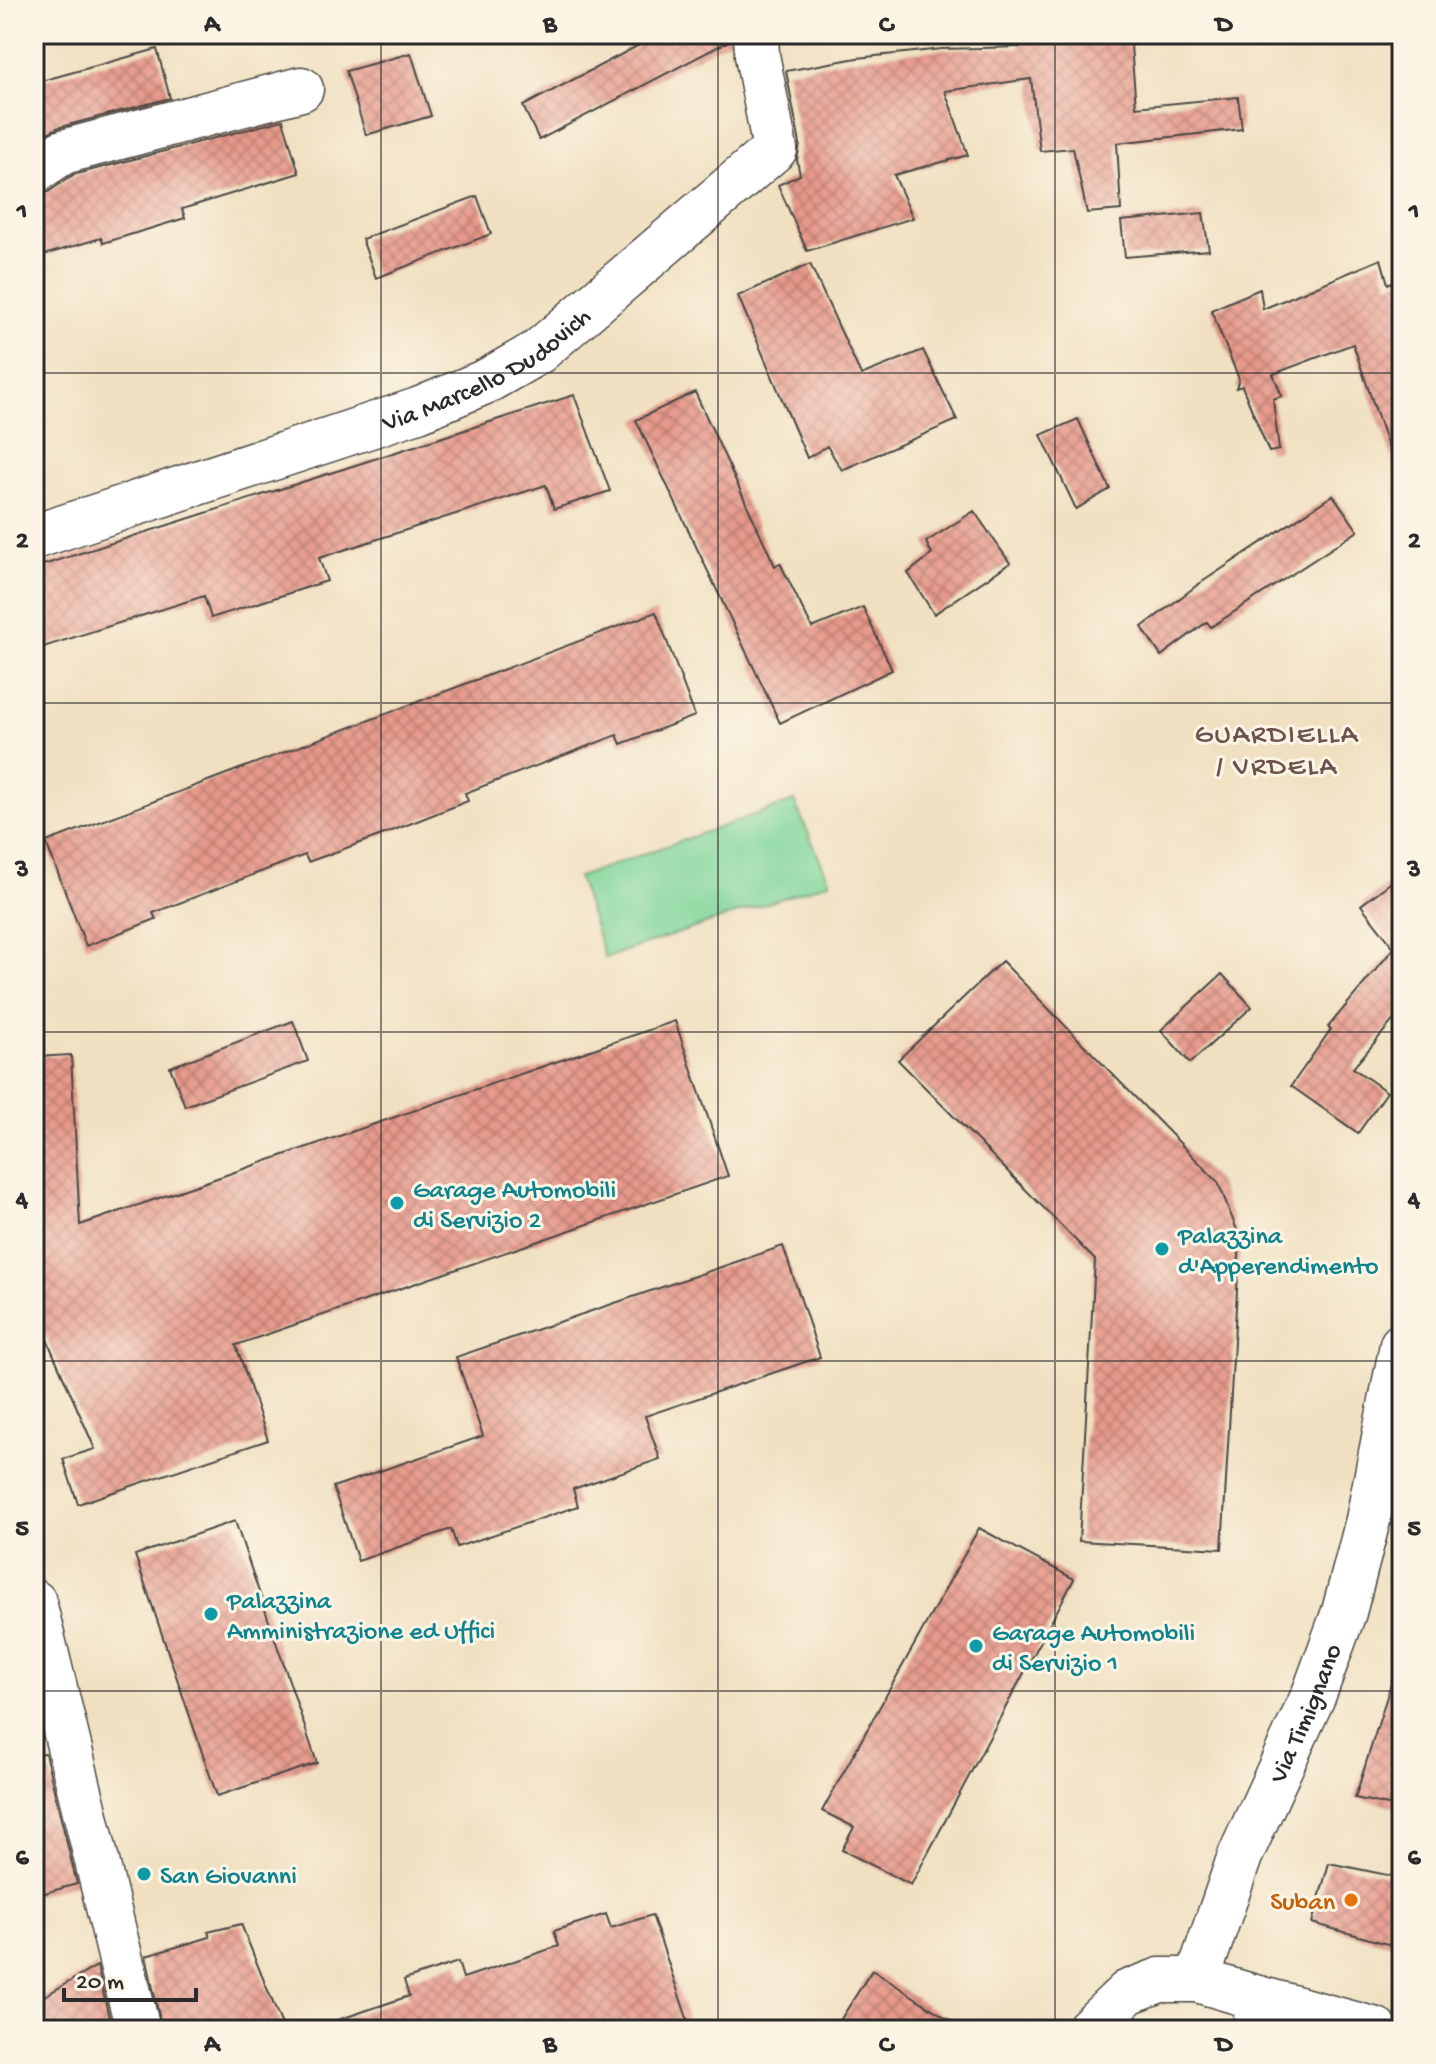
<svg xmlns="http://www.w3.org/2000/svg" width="1436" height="2064" viewBox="0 0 1436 2064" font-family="'Gochi Hand',sans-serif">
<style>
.pitch{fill:#7dd599;stroke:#548062;stroke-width:2}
.building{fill:url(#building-cross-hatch)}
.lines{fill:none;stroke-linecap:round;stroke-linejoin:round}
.street-casing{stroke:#494642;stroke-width:47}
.street{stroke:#fff;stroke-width:44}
.grid{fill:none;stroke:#2b2b2b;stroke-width:2;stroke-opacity:0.55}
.culture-dot{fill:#0f9aa8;stroke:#fcf5e5;stroke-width:3}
.food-dot{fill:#e8710a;stroke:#fcf5e5;stroke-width:3}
.labels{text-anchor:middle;stroke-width:6;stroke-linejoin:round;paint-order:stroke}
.street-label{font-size:26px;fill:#2b2b2b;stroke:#fcf5e5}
.culture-label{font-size:26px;fill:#0d838f;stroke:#fcf5e5;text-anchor:start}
.food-label{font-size:26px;fill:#c56008;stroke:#fcf5e5;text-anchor:end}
.neighbourhood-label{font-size:28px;letter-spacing:2px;fill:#6d524d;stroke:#fcf5e5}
.neatline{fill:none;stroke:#2b2b2b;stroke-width:3}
.grid-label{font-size:26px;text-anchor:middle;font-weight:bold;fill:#2b2b2b}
</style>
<defs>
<pattern id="building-cross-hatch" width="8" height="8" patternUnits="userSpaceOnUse" patternTransform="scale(2)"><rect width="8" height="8" fill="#e7998b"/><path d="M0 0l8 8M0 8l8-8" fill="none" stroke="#bb7d72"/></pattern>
</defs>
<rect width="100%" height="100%" fill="#fcf5e5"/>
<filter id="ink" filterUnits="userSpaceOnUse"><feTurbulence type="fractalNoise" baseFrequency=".0125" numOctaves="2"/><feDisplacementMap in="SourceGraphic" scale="16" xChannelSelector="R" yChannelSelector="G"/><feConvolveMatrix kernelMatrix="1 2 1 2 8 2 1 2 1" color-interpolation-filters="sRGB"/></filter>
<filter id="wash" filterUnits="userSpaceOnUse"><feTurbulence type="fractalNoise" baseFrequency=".006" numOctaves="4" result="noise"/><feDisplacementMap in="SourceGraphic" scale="32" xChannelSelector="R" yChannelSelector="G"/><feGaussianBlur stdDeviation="1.8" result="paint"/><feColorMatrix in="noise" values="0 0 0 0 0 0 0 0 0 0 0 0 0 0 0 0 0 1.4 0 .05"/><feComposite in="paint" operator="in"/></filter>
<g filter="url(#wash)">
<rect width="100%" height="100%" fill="#f0e0c1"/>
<path class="pitch" d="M794,801L830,882L605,958L578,877Z"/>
<g id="blocks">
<path class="building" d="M660,34H731V40L539,140L523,106Z
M1096,34H1130L1136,107L1238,97L1242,129L1117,143L1121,210L1087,213L1073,148L1040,151L1031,79L945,91L968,155L894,175L913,218L807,251L778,185L800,175L797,160L800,144L786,71L857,58L942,49L1020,47L1019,40Z
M157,49L170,98L57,128L34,141V83Z
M411,53L431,116L366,135L346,71Z
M283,120L299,173L182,209L185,218L103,243L101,238L34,258V196L48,192L73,175Z
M477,196L491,234L376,278L362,239Z
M1203,213L1209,250L1125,257L1121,221Z
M1381,259L1388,284L1402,278V469L1396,470L1353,344L1273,374L1282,396L1273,399L1279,450L1269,452L1242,386L1236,388L1239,379L1211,310L1260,289L1263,309Z
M810,264L861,375L923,350L957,420L842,470L827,446L807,458L738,296Z
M695,392L775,566L780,563L812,628L863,607L892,670L780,723L636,420Z
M574,395L610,491L554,509L546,485L319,558L327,581L211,618L204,596L34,650V568Z
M1078,419L1110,489L1076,509L1041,435Z
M1333,495L1358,531L1211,627L1207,622L1161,656L1142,627L1196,586Z
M974,511L1010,563L934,614L908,573L932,554L926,542Z
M656,612L695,716L621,744L617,735L465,793L468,801L379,836L308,862L305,855L153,913L156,919L86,946L46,842Z
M1402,874V1010L1353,1068L1387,1092L1358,1133L1291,1086L1331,1029L1328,1027L1394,948L1361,905Z
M1002,961L1218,1182L1240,1238L1222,1549L1079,1541L1095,1260L898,1060Z
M1222,974L1252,1007L1190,1063L1161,1030Z
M293,1021L308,1061L185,1106L170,1067Z
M675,1021L728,1176L236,1345L268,1440L78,1504L63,1459L95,1449L34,1310V1057L71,1055L80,1225Z
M783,1246L820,1357L645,1416L660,1459L573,1489L578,1506L457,1547L451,1529L358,1561L333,1487L483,1436L456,1357Z
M235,1521L317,1763L217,1796L135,1555Z
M979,1528L1074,1579L911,1885L842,1850L854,1827L822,1811Z
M1394,1674L1402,1675V1808L1355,1798Z
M45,1753L77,1884L34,1896V1754Z
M1329,1863L1402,1878V1948L1312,1923Z
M606,1914L611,1928L652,1915L691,2030H327L326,2024L409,1996L404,1980L458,1962L463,1978L559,1946L554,1931Z
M241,1924L284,2030H162L146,1956L210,1937L208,1932Z
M97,1966L112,2030H34V2002Z
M872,1970L965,2030H834Z"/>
</g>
</g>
<g filter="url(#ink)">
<use href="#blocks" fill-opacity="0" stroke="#494642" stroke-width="2"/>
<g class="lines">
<g class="street-casing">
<g id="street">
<path d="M34,171L63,152L301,89"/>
<path id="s1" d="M34,537L418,410L487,381L538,352L775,149L757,55L756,34"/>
<path d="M34,1602L138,2030"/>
<path d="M1258,1998L1376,2030"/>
<path d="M1088,2030L1128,1992L1160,1980H1197"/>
<path id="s2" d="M1255,2030L1258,1998L1197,1980L1240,1856L1314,1694L1344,1612L1368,1520L1402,1345"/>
</g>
</g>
<use href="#street" class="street"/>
</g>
</g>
<path class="grid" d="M381,34V2030M718,34V2030M1055,34V2030M34,373H1402M34,703H1402M34,1032H1402M34,1361H1402M34,1691H1402"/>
<g class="culture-dot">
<circle cx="397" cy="1203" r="8"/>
<circle cx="1162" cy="1249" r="8"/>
<circle cx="211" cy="1614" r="8"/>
<circle cx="976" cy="1646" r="8"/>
<circle cx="144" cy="1874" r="8"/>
</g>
<circle class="food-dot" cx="1351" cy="1900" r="8"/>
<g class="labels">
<g class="street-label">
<text dy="9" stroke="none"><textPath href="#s1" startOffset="484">Via Marcello Dudovich</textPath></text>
<text dy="9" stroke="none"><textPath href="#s2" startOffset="384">Via Timignano</textPath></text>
</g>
<g class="culture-label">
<text x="413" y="1197">Garage Automobili<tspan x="413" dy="30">di Servizio 2</tspan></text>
<text x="1178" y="1243">Palazzina<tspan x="1178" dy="30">d'Apperendimento</tspan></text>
<text x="227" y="1608">Palazzina<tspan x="227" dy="30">Amministrazione ed Uffici</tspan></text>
<text x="992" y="1640">Garage Automobili<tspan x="992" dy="30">di Servizio 1</tspan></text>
<text x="160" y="1883">San Giovanni</text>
</g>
<g class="food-label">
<text x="1335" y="1909">Suban</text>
</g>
<g class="neighbourhood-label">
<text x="1277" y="742">GUARDIELLA<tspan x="1277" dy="32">/ VRDELA</tspan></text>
</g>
</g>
<rect width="1436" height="2064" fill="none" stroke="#fcf5e5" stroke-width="88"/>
<path d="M64 1988v12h132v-12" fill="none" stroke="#2b2b2b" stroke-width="4"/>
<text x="76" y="1988" font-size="24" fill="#2b2b2b" stroke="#fcf5e5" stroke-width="6" paint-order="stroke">20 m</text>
<rect x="44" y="44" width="1348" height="1976" class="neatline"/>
<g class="grid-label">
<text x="212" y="31">A</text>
<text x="550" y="31">B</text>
<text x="886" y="31">C</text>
<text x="1224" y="31">D</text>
<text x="22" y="218">1</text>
<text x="1414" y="218">1</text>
<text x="22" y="547">2</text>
<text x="1414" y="547">2</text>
<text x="22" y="876">3</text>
<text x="1414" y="876">3</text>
<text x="22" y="1206">4</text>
<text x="1414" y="1206">4</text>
<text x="22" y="1535">5</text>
<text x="1414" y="1535">5</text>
<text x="22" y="1864">6</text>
<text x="1414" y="1864">6</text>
<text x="212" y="2051">A</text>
<text x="550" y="2051">B</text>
<text x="886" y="2051">C</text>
<text x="1224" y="2051">D</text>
</g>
</svg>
